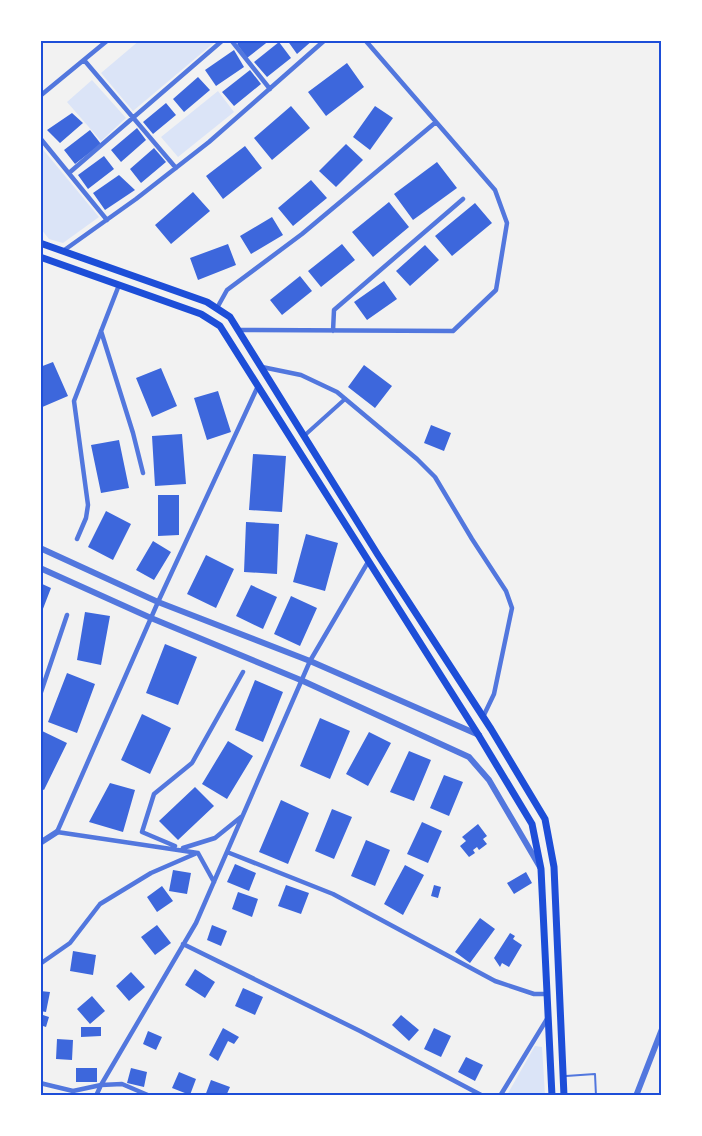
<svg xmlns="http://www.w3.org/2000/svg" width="702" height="1136" viewBox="0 0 702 1136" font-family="'Sofia Sans Condensed',sans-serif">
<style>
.green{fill:#dbe4f7}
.building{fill:#3d67dc}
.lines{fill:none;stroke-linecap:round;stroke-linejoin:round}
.service{stroke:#5277de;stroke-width:2}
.pedestrian{stroke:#5277de;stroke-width:4}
.minor{stroke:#5277de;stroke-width:4.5}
.tertiary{stroke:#5277de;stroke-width:6}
.secondary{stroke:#1d4ed8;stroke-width:7}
.neatline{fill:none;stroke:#1d4ed8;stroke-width:2}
</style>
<rect width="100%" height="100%" fill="#f2f2f2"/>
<path class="green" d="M140,40H216V41L133,111L101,73Z
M92,80L126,118L101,141L67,102Z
M218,91L234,112L178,157L161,137Z
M41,147L99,217L63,243L49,239L41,229Z
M535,1046L542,1047L545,1095H507Z"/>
<path class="building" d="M241,40H270L247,58L237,44Z
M287,40H313L297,54Z
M279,42L291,58L267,77L254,62Z
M234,50L244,67L216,86L205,70Z
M347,63L364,87L326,116L308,92Z
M250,70L261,84L234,106L222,92Z
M198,77L210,90L184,112L173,99Z
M166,103L176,115L153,134L143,122Z
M291,106L310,128L272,160L254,138Z
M375,106L393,118L370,150L353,137Z
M72,113L83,123L60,143L47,130Z
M137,128L146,140L121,162L111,150Z
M90,130L101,144L75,164L64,150Z
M346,144L363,160L336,187L319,171Z
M245,146L262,168L223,199L206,176Z
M154,148L166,162L141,183L130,169Z
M104,156L114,169L88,189L78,175Z
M437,162L457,188L413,220L394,194Z
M119,175L135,190L105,210L93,193Z
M311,180L327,198L293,226L278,208Z
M193,192L210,211L171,244L155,225Z
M389,202L409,227L373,257L352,232Z
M475,203L492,223L452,256L435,236Z
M272,217L283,235L251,254L240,236Z
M228,244L236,265L198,280L190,258Z
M342,244L355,260L321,287L308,271Z
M425,245L439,260L410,286L396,271Z
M300,276L312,291L282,315L270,300Z
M384,281L397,299L367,320L354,302Z
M53,362L68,396L40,408V367Z
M364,365L392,386L375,408L348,387Z
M161,368L177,406L152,417L136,378Z
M218,391L231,432L207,440L194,398Z
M431,425L451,433L444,451L424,443Z
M182,434L186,484L155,486L152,436Z
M119,440L129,488L101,493L91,445Z
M253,454L286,456L282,512L249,510Z
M158,495H179V535L158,536Z
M106,511L131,524L113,560L88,547Z
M246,522L279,524L277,574L244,572Z
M306,534L338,543L325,591L293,582Z
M153,541L171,552L154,580L136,570Z
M206,555L234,569L216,608L187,594Z
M40,583L51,588L41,614H40Z
M251,585L277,597L263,629L236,616Z
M291,596L317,608L300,646L274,634Z
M85,612L110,616L101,665L77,660Z
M165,644L197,657L178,705L146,693Z
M67,673L95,684L77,733L48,722Z
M255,680L283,692L263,742L235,730Z
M142,714L171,728L150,774L121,760Z
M320,718L350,731L330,779L300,766Z
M40,730L67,743L44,790L40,788Z
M369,732L391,743L368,786L346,774Z
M228,741L253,756L227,799L202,784Z
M409,751L431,760L414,801L390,792Z
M444,775L463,782L449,816L430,808Z
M110,783L135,790L123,832L89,822Z
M195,787L214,806L178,840L159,821Z
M281,800L309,813L288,864L259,852Z
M332,809L352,817L334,859L315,851Z
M422,822L442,831L428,863L407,854Z
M478,824L487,836L483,839L487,844L479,850L477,847L473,850L475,853L469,857L460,846L466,841L462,837Z
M366,840L390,850L375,886L351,876Z
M235,864L256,873L249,891L227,882Z
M405,865L424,875L403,915L384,904Z
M173,870L191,873L187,894L169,891Z
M526,872L532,883L514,894L507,883Z
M286,885L309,893L301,914L278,906Z
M434,885L441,887L438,898L431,896Z
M162,886L173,901L157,912L147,897Z
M238,892L258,899L252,917L232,909Z
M480,918L495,929L470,963L455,952Z
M157,925L171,943L155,955L141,937Z
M212,925L227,931L221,946L207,940Z
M510,933L515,936L513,939L522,945L509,967L502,963L500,967L494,958Z
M73,951L96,955L93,975L70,971Z
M195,969L215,982L205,998L185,985Z
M131,972L145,987L129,1001L116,986Z
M243,988L263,997L255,1015L235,1006Z
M40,991L50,992L46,1012L40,1011Z
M92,996L105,1011L90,1024L77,1009Z
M40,1014L49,1017L46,1027L40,1025Z
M401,1015L419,1030L409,1041L392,1025Z
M81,1027H101V1036L81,1037Z
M223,1028L239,1037L234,1044L228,1041L218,1061L209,1055Z
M434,1028L451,1036L441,1057L424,1049Z
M148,1031L162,1037L156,1050L143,1044Z
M57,1039L73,1040L72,1060L56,1059Z
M466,1057L483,1065L475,1081L458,1072Z
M76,1068H97V1082H76Z
M131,1068L147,1072L144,1087L127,1083Z
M179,1072L196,1079L190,1095L172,1088Z
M211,1080L230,1087L226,1096H205Z"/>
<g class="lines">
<path class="service" d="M566,1076L595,1074L596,1096"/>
<path class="pedestrian" d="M305,435L345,399"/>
<path class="minor" d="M231,40L270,89
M84,60L176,168
M40,96L108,40
M40,138L107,220
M69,173L223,40
M63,251L136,199L209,142L325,40
M217,308L227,290L302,234L436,122
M239,330L453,331L496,290L507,223L495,190L365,40
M101,331L133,433L143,473
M333,331L334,310L463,199
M262,367L301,375L337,392L417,459L435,477L472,539L506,591L512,608L494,694L483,717
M77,539L86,518L88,505L74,401L119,285
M40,695L67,615
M175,846L142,832L154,794L192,763L243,672
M183,848L215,838L241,817
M227,852L333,894L495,981L534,994H547
M214,882L198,853L57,832L158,602L258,386
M183,944L360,1031L483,1096
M40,964L70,943L100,904L151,873L197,853
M40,1083L73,1091L101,1085L196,923L310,661L368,562
M96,1096L101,1085L122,1084L150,1096
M500,1096L547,1019"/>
<path class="tertiary" d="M40,548L158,602L310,661L479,735
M40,568L151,618L303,681L469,757L489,780L540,867
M40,843L57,832
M636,1096L662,1029"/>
<path class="secondary" d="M40,243L207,302L230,317L378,555L491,729L545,819L554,867L564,1096
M40,257L201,314L220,326L479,736L532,824L541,869L552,1096"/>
</g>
<rect width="702" height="1136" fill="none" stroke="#ffffff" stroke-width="84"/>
<rect x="42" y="42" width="618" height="1052" class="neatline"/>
</svg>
